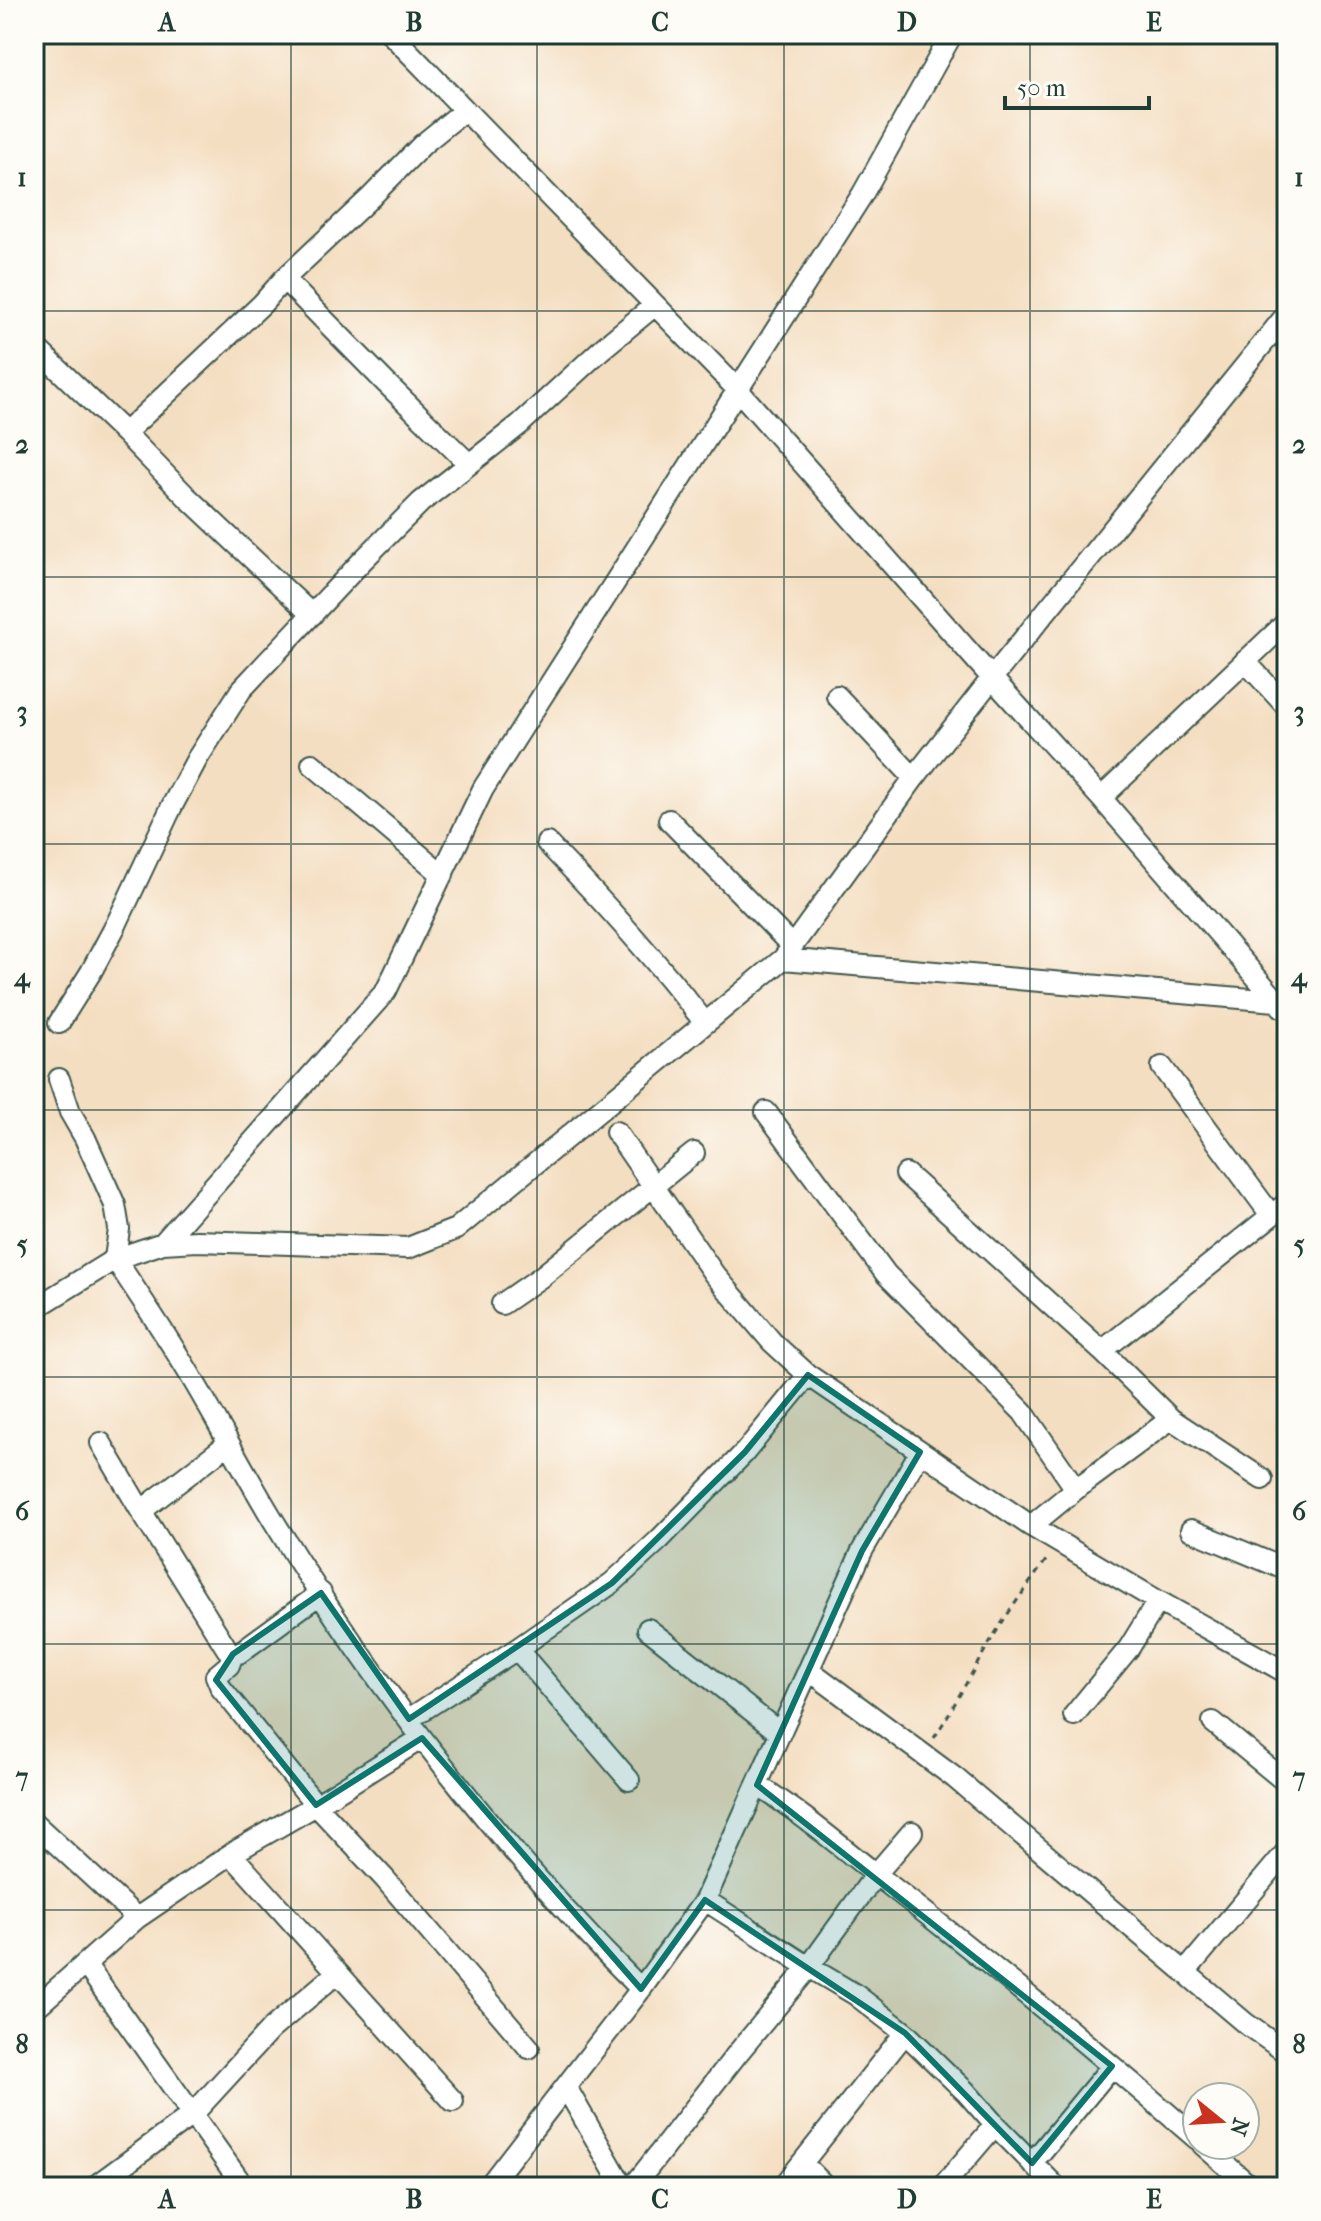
<svg xmlns="http://www.w3.org/2000/svg" width="1321" height="2221" viewBox="0 0 1321 2221" font-family="'IM FELL French Canon',serif">
<style>
.lines{fill:none;stroke-linecap:round;stroke-linejoin:round}
.minor-casing{stroke:#3f5549;stroke-width:24}
.path{stroke:#3f5549;stroke-width:3;stroke-dasharray:6 6;stroke-linecap:butt}
.minor{stroke:#fff;stroke-width:20}
.marked{fill:#0f766e;fill-opacity:0.2;stroke:#0f766e;stroke-width:6;stroke-linejoin:round}
.grid{fill:none;stroke:#1f3d34;stroke-width:2;stroke-opacity:0.55}
.neatline{fill:none;stroke:#1f3d34;stroke-width:3}
.grid-label{font-size:26px;text-anchor:middle;font-weight:bold;fill:#1f3d34}
</style>
<rect width="100%" height="100%" fill="#fdfcf7"/>
<filter id="ink" filterUnits="userSpaceOnUse"><feTurbulence type="fractalNoise" baseFrequency=".0125" numOctaves="2"/><feDisplacementMap in="SourceGraphic" scale="16" xChannelSelector="R" yChannelSelector="G"/><feConvolveMatrix kernelMatrix="1 2 1 2 8 2 1 2 1" color-interpolation-filters="sRGB"/></filter>
<filter id="wash" filterUnits="userSpaceOnUse"><feTurbulence type="fractalNoise" baseFrequency=".006" numOctaves="4" result="noise"/><feDisplacementMap in="SourceGraphic" scale="32" xChannelSelector="R" yChannelSelector="G"/><feGaussianBlur stdDeviation="1.8" result="paint"/><feColorMatrix in="noise" values="0 0 0 0 0 0 0 0 0 0 0 0 0 0 0 0 0 1.4 0 .05"/><feComposite in="paint" operator="in"/></filter>
<g filter="url(#wash)">
<rect width="100%" height="100%" fill="#f4dec1"/>
</g>
<g filter="url(#ink)">
<g class="lines">
<g class="minor-casing">
<path id="minor" d="M391,34L738,390L992,678L1101,798L1282,1007
M1281,34L1287,54
M284,279L385,382L469,464
M34,346L125,433
M312,615L187,497L125,433L262,304L284,279L371,197L423,144L465,110
M1245,661L1287,707
M837,696L914,778
M312,764L443,875
M1101,798L1287,622
M669,820L792,946
M547,843C603,901 656,960 705,1023
M783,959L914,778L992,678L1287,314
M59,1023L91,972L116,925L172,806L197,759L241,690L363,560L421,502L519,425L603,348L655,305
M1162,1067L1271,1215
M59,1079L70,1112L85,1138L115,1205L119,1229L115,1259C137,1292 160,1326 181,1360C215,1415 244,1473 278,1528C378,1692 505,1853 641,1989
M766,1112L886,1274L1023,1412L1076,1489
M616,1132L714,1274L772,1342L808,1375L1031,1526L1158,1601L1287,1673
M906,1174L1102,1351L1171,1419L1262,1479
M163,1243L386,991L483,789L862,195L952,34
M502,1304L541,1277L694,1153
M34,1309L115,1259L163,1243L197,1241L408,1248L456,1229L783,959L1287,1002
M1102,1351L1287,1203
M101,1443L141,1511L227,1649L233,1654L239,1653L321,1593
M141,1511L229,1443
M1031,1526L1076,1489L1171,1419
M1191,1530L1287,1570
M648,1629L780,1733
M517,1649L629,1780
M233,1654L229,1665L216,1676L221,1688L316,1805L385,1879L529,2048
M809,1670L955,1778L1245,2023L1287,2053
M1074,1715L1129,1648L1158,1601
M409,1719L517,1649L612,1583L659,1540L745,1452L808,1375
M1213,1722L1287,1783
M757,1785C805,1815 848,1853 892,1887C997,1968 1098,2053 1197,2139
M34,1823L137,1918
M231,1854L453,2101
M705,1900L809,1967L856,1995L905,2033L966,2092L995,2125L1056,2187
M86,1965L244,2187
M1186,1971L1287,1851
M34,2009L137,1918L231,1854L316,1805L422,1738
M566,2087L623,2187
M1203,2145L1251,2187
M802,2163L826,2187
M1032,2163L1112,2066
M94,2187L193,2114L271,2029L337,1973
M488,2187L641,1989L705,1900L862,1551L920,1452
M633,2187L737,2054L809,1967L876,1874L912,1832
M783,2187L905,2033
M942,2187L995,2125"/>
</g>
<path class="path" d="M934,1738C952,1710 967,1681 984,1652C1003,1619 1025,1589 1047,1559"/>
<use href="#minor" class="minor"/>
</g>
</g>
<path class="marked" d="M808,1375L920,1452L862,1551L757,1785L1112,2066L1032,2163L905,2033L705,1900L641,1989L422,1738L316,1805L216,1680L233,1654L321,1593L409,1719L612,1583L745,1452Z"/>
<path class="grid" d="M291,34V2187M537,34V2187M784,34V2187M1030,34V2187M34,311H1287M34,577H1287M34,844H1287M34,1110H1287M34,1377H1287M34,1644H1287M34,1910H1287"/>
<rect width="1321" height="2221" fill="none" stroke="#fdfcf7" stroke-width="88"/>
<g transform="translate(1221 2121) rotate(108)"><circle r="38" fill="#fdfcf7" stroke="#a4b0a9" stroke-width="2"/>
<path d="M0-6L14 30L0 20L-14 30Z" fill="#c8321e"/>
<text y="-12" font-size="22" font-weight="bold" text-anchor="middle" fill="#1f3d34">N</text>
</g>
<path d="M1005 96v12h144v-12" fill="none" stroke="#1f3d34" stroke-width="4"/>
<text x="1017" y="96" font-size="24" fill="#1f3d34" stroke="#fdfcf7" stroke-width="6" paint-order="stroke">50 m</text>
<rect x="44" y="44" width="1233" height="2133" class="neatline"/>
<g class="grid-label">
<text x="167" y="31">A</text>
<text x="414" y="31">B</text>
<text x="660" y="31">C</text>
<text x="907" y="31">D</text>
<text x="1154" y="31">E</text>
<text x="22" y="186">1</text>
<text x="1299" y="186">1</text>
<text x="22" y="453">2</text>
<text x="1299" y="453">2</text>
<text x="22" y="720">3</text>
<text x="1299" y="720">3</text>
<text x="22" y="986">4</text>
<text x="1299" y="986">4</text>
<text x="22" y="1253">5</text>
<text x="1299" y="1253">5</text>
<text x="22" y="1520">6</text>
<text x="1299" y="1520">6</text>
<text x="22" y="1786">7</text>
<text x="1299" y="1786">7</text>
<text x="22" y="2053">8</text>
<text x="1299" y="2053">8</text>
<text x="167" y="2208">A</text>
<text x="414" y="2208">B</text>
<text x="660" y="2208">C</text>
<text x="907" y="2208">D</text>
<text x="1154" y="2208">E</text>
</g>
</svg>
